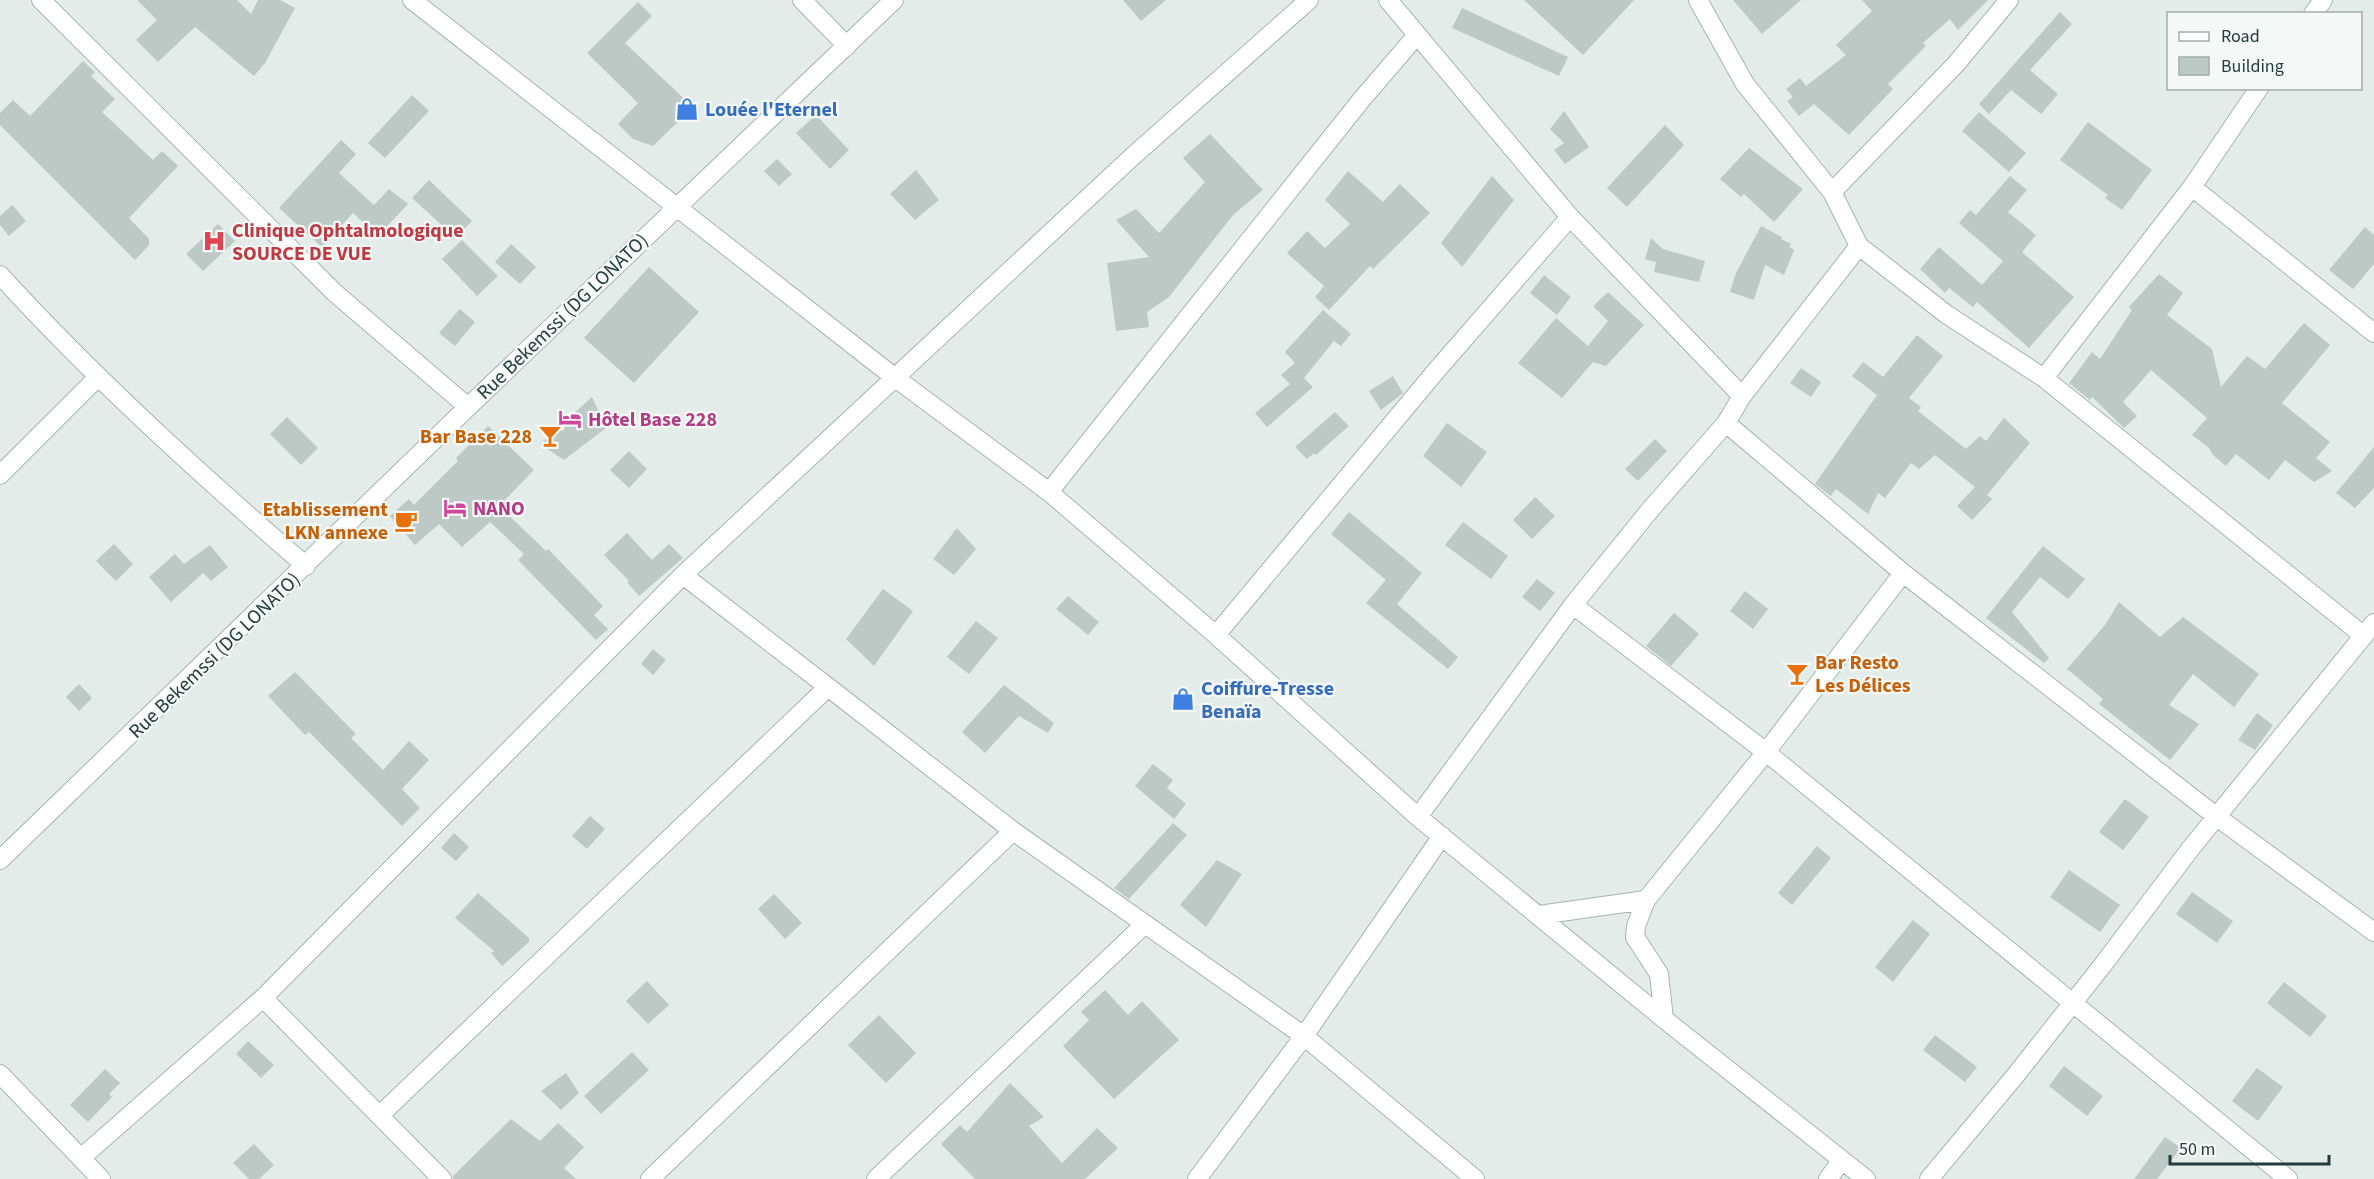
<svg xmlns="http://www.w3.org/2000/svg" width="2374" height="1179" viewBox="0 0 2374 1179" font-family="'Source Sans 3',sans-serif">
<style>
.building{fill:#bcc9c5}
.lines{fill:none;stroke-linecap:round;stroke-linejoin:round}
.minor-casing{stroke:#a6b4b0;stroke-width:20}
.minor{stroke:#fff;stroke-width:18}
.labels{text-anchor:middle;stroke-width:4.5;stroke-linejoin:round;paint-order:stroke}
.shop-label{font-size:20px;font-weight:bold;fill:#366cbe;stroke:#f4f9f7;text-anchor:start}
.health-label{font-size:20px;font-weight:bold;fill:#be3a42;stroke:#f4f9f7;text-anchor:start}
.street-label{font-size:20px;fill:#243c38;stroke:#f4f9f7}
.hotel-label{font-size:20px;font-weight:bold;fill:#b23c85;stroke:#f4f9f7;text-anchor:start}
.food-label{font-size:20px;font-weight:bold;fill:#c56008;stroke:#f4f9f7;text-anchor:end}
</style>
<rect width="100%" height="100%" fill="#e3ece9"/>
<path class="building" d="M137,0H237L251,14L258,0H280L295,8L265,63L254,76L195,27L158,62L136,40L157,20Z
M1123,0H1166L1141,21Z
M1524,0H1634L1583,55Z
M1733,0H1801L1762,34Z
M1862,0H1988L1958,30L1950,19L1923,43L1926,46L1888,84L1893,89L1849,135L1814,104L1799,116L1787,101L1793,97L1786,89L1800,78L1806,86L1846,55L1836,45L1872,11Z
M638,2L652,16L625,43L693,107L653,146L633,139L618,124L638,103L587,53Z
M1462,8L1568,57L1559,76L1452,28Z
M2060,12L2072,24L2030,70L2058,94L2041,114L2011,90L1989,114L1979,104Z
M83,61L95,72L91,76L115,99L102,112L153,160L162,151L178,166L129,218L149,239V245L135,260L0,125V113L13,100L30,116Z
M412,95L429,111L385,158L368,143Z
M1564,111L1589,147L1565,164L1554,150L1564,143L1550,129Z
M1979,112L2026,153L2009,172L1962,131Z
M816,115L849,150L830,169L796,133Z
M2088,122L2152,170L2122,210L2105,198L2108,195L2060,160Z
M1665,125L1684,145L1627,207L1607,188Z
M1210,134L1263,190L1233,215L1169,297L1147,312L1149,327L1116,331L1107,263L1149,257L1116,220L1136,209L1159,233L1205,182L1183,158Z
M341,140L356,154L339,173L374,205L389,189L408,204L378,236L353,213L322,247L279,208Z
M1749,148L1803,189L1774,222L1744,194L1741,197L1720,179Z
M777,159L792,174L779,186L764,171Z
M916,170L939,200L915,220L890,194Z
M1348,171L1383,202L1400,184L1430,213L1373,269L1370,266L1329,310L1315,297L1324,286L1287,253L1307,231L1325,248L1350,224L1325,200Z
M1492,176L1514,200L1462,267L1441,243Z
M2010,176L2027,190L2008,212L2036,235L2022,252L2074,297L2029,348L1977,302L1973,307L1949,288L1945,293L1920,269L1939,247L1982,285L2003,261L1959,223L1970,210L1976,215Z
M429,180L472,221L456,238L412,198Z
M12,205L26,221L9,236L0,225V216Z
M218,224L235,241L203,271L186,254Z
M1761,226L1782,237L1781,239L1791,244L1789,247L1794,250L1784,275L1765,265L1754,300L1730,292L1736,273Z
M2365,227L2374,235V264L2353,289L2329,270Z
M1651,238L1663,249L1705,261L1699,282L1654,272L1656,262L1645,259Z
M462,240L498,276L477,296L442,259Z
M511,244L536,267L520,284L495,262Z
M649,267L699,312L634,383L584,338Z
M2159,274L2183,293L2167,315L2212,349L2221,387L2247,356L2265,369L2304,323L2330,345L2282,403L2330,442L2316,458L2332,471L2314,482L2285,460L2269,480L2236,454L2226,466L2213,455L2209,448L2192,435L2207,418L2151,370L2123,402L2137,416L2124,428L2092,397L2090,400L2069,383L2092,352L2100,359L2132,310L2129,307Z
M1544,275L1571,297L1557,315L1530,293Z
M1608,292L1644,325L1606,366L1593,362L1562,398L1518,363L1556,318L1588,346L1608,321L1593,306Z
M460,309L475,322L455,346L439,333Z
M1323,310L1351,334L1341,346L1334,341L1304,378L1313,387L1267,427L1255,413L1290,384L1281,375L1295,363L1285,352Z
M1917,335L1943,356L1909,398L1921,407L1918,411L1966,449L1980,436L1986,441L2004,418L2030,443L1987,495L1992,499L1972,520L1957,506L1975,487L1935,455L1919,469L1911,463L1885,498L1878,493L1868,514L1836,489L1831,496L1815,484L1877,395L1852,376L1863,362L1883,377Z
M1801,368L1821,382L1811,397L1790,383Z
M1393,376L1403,393L1381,410L1369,391Z
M592,397L606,428L564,460L540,444Z
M1335,412L1349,426L1316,455L1314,453L1307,459L1295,447Z
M287,417L318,448L301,465L270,434Z
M1447,423L1487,452L1461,487L1423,456Z
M488,426L534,470L499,506L546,551L548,549L603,606L594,615L608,629L596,640L518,560L524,554L490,522L462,547L439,524L415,545L390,516L409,499L414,505L458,461L456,458Z
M1655,439L1667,451L1638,481L1625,469Z
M2374,447V488L2355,508L2336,493Z
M629,451L647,469L629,488L610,470Z
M1535,497L1555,516L1532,539L1513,520Z
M1349,512L1422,573L1397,604L1458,657L1448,669L1366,603L1386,580L1331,534Z
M1463,522L1508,556L1491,579L1445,545Z
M957,528L976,549L954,575L933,559Z
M627,533L652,560L669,544L683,558L639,596L627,582L629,581L604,555Z
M114,544L133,564L116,581L96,561Z
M210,545L228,567L211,581L203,573L171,602L149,577L175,554L184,564Z
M2043,546L2085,579L2068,599L2040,577L2012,612L2049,658L2044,663L1986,618Z
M1537,579L1555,593L1540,611L1522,597Z
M883,589L913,611L874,666L846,639Z
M1745,591L1768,609L1753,629L1730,611Z
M1068,596L1099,622L1088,635L1056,609Z
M2119,602L2160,637L2183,617L2259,674L2234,707L2193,674L2169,705L2199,724L2170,760L2099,704L2103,699L2067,669L2105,625Z
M1674,613L1699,634L1671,666L1646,646Z
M976,621L998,638L969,674L947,657Z
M653,649L666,660L653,675L641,664Z
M295,672L356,734L351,738L383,770L409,741L429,760L402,789L420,808L402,826L309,732L305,735L268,696Z
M79,684L92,698L79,711L66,697Z
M1004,685L1054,723L1048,733L1019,716L985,753L962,732Z
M2257,713L2273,725L2255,750L2238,740Z
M1153,764L1173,780L1167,788L1186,804L1174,819L1135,786Z
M2125,799L2149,817L2123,850L2099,832Z
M590,816L605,829L587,849L572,836Z
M1173,823L1187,835L1129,899L1114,888Z
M454,833L469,847L456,861L441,848Z
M1817,846L1831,858L1792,905L1778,893Z
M1217,860L1242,874L1206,927L1180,905Z
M2069,870L2120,905L2100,932L2050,897Z
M2192,892L2233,921L2217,943L2176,914Z
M478,893L529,938V942L502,966L491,953L494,951L455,918Z
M774,894L802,923L785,939L758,909Z
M1913,920L1930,934L1893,982L1875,967Z
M647,981L669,1005L648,1024L626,1001Z
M2284,982L2327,1016L2310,1037L2267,1003Z
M1105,990L1128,1015L1142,1001L1179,1040L1114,1099L1063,1046L1089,1020L1081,1012Z
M879,1015L916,1053L886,1083L848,1045Z
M1935,1035L1977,1067L1965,1082L1923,1050Z
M248,1041L274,1065L261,1078L236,1054Z
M632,1052L649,1070L601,1114L584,1096Z
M2064,1066L2103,1096L2087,1116L2049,1086Z
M2257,1068L2283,1087L2258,1121L2232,1101Z
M105,1069L120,1083L109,1094L112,1097L88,1122L70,1105Z
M566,1073L579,1093L561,1110L541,1091Z
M1010,1083L1044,1117L1029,1126L1062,1163L1097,1128L1118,1148L1085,1179H975L941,1144L960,1125L967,1132Z
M511,1119L540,1141L558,1123L584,1147L564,1168L576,1179H453V1176Z
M2165,1137L2181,1148L2157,1179H2134Z
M254,1144L274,1165L259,1179H249L233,1163Z"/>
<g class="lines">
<g class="minor-casing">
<path id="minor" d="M41,0L335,293L468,407
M412,0L894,377L1049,492L1216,635L1418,817L1664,1019L1866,1179
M802,0L847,46
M1388,0L1570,217L1742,396
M1698,0L1745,84L1832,192L1859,246L1946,314L2044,378L2364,636
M2313,14L2323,0
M2192,187L2374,333
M1832,192L1956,64L2009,0
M0,275C95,379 200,474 306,566
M2044,378L2192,187L2259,88
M1726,423L1903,573L2217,817L2374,932
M0,475L98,377
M1049,492L1362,99L1417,35
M683,575L828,687
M1573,605L1766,752L2288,1179
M1216,635L1436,371L1570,217
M1418,817L1573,605L1650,510L1726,423L1742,396L1859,246
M0,860L468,407L894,0
M1646,900L1636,926L1635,937L1659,974L1664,1019
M1539,915L1646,900L1766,752L1903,573
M263,998L442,1179
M0,1074L101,1179
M380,1115L828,687L1013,831L1304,1036L1475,1179
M81,1158L263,998L683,575L1133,156L1309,0
M650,1179L1013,831
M876,1179L1144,925
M1197,1179L1304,1036L1442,836
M1828,1179L1841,1161
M1929,1179L2015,1076L2102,966L2191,848L2374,623"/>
</g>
<use href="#minor" class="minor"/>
</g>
<defs>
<g id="shop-bare" transform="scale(1.8)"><path d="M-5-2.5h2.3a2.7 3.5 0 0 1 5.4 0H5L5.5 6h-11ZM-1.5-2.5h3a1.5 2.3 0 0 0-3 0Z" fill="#3f7fe0" stroke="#f4f9f7" stroke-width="2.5" paint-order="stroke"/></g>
<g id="hospital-bare" transform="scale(1.8)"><path d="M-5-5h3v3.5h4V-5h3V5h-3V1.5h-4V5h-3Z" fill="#e0444e" stroke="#f4f9f7" stroke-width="2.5" paint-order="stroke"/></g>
<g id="hotel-bare" transform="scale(1.8)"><path d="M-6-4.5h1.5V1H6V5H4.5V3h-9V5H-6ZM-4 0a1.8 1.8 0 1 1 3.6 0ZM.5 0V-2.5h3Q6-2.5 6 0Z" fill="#d1479c" stroke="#f4f9f7" stroke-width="2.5" paint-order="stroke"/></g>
<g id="bar-bare" transform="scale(1.8)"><path d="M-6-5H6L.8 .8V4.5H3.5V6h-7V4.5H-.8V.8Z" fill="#e8710a" stroke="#f4f9f7" stroke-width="2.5" paint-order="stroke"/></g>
<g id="cafe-bare" transform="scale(1.8)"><path d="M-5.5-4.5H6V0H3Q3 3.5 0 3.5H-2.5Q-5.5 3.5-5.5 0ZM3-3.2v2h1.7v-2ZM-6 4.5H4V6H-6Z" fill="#e8710a" stroke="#f4f9f7" stroke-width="2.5" paint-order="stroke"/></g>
</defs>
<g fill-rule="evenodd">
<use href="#shop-bare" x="687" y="109"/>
<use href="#hospital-bare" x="214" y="241"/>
<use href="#hotel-bare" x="570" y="419"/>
<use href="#bar-bare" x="550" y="436"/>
<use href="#hotel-bare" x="455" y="508"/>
<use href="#cafe-bare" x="406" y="521"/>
<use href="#bar-bare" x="1797" y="674"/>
<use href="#shop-bare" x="1183" y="699"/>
</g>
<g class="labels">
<g class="shop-label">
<text x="705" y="116">Louée l'Eternel</text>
<text x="1201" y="695">Coiffure-Tresse<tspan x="1201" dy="23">Benaïa</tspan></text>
</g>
<g class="health-label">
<text x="232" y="237">Clinique Ophtalmologique<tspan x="232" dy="23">SOURCE DE VUE</tspan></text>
</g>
<g class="street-label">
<text transform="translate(562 316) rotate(-44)" y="7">Rue Bekemssi (DG LONATO)</text>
<text transform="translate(214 655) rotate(-44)" y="7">Rue Bekemssi (DG LONATO)</text>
</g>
<g class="hotel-label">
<text x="588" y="426">Hôtel Base 228</text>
<text x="473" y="515">NANO</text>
</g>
<g class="food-label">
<text x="532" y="443">Bar Base 228</text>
<text x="388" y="516">Etablissement<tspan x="388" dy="23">LKN annexe</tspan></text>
<text x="1815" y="669" text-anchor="start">Bar Resto<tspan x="1815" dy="23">Les Délices</tspan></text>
</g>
</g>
<rect x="2167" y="12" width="195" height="78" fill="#f4f9f7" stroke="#a1adab" stroke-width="1.5"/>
<rect x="2179" y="32" width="30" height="9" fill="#ffffff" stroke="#a1adab" stroke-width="1.5"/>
<text x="2221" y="42" font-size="18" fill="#243c38">Road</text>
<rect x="2179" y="57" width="30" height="18" fill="#bcc9c5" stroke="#a1adab" stroke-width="1.5"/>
<text x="2221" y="72" font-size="18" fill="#243c38">Building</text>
<path d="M2170 1155v9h159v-9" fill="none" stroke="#243c38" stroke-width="3"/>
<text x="2179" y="1155" font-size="18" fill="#243c38" stroke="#f4f9f7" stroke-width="4.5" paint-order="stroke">50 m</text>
</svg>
